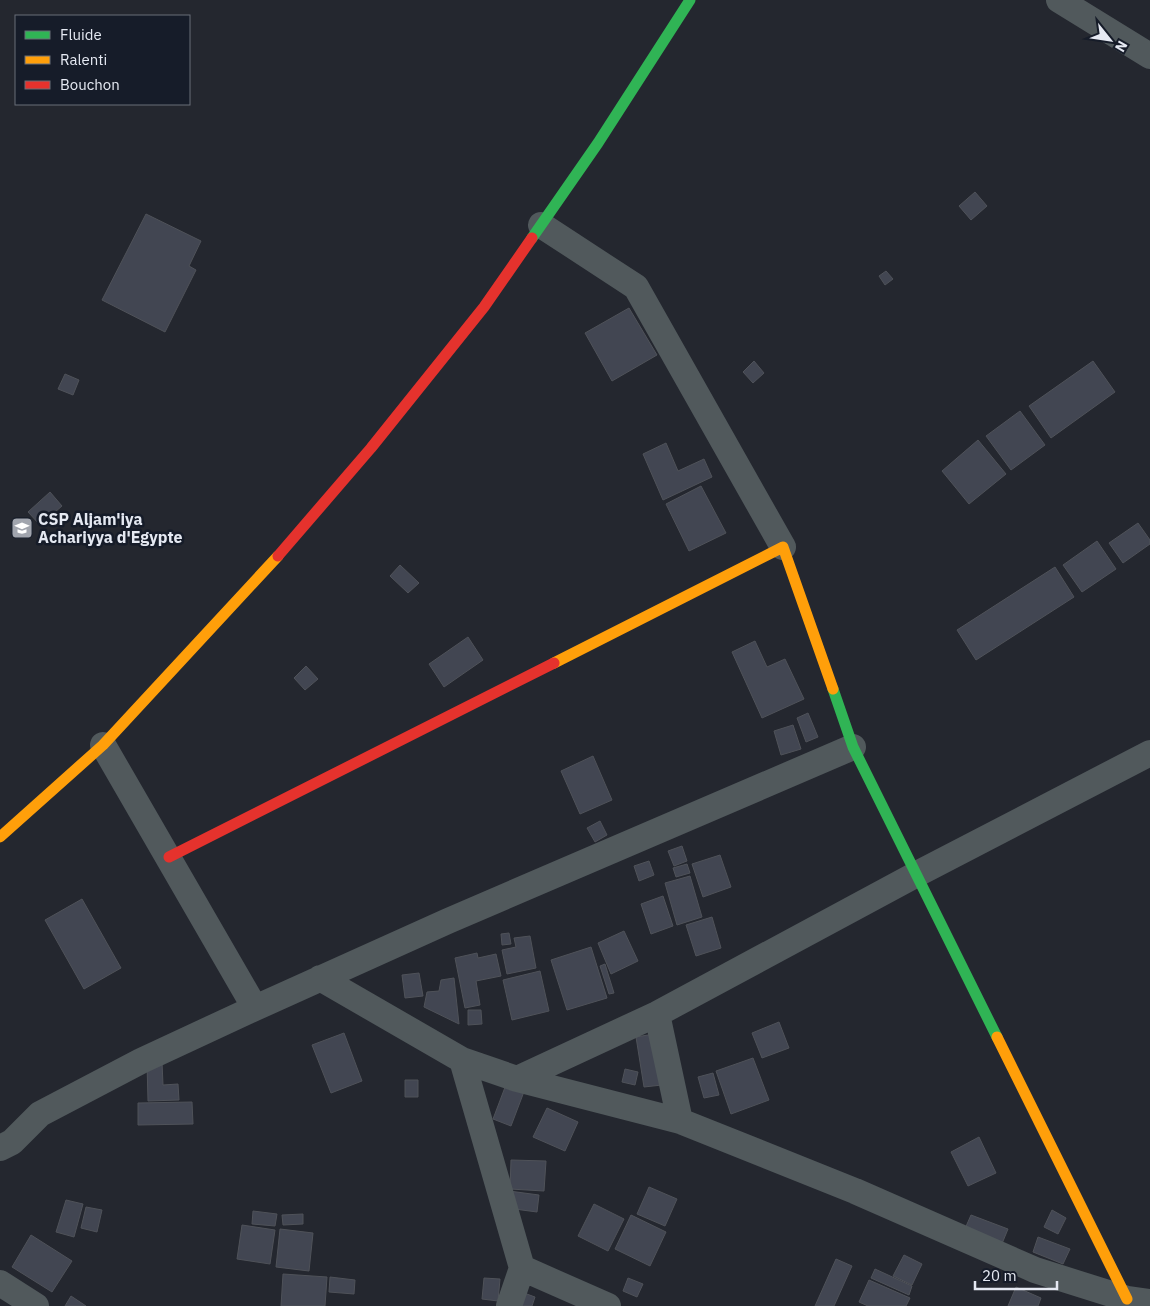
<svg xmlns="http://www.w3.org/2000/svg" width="1150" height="1306" viewBox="0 0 1150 1306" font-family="'IBM Plex Sans',sans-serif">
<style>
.building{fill:#424652;stroke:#4f5259}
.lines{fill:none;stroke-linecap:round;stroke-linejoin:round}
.street{stroke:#51595c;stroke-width:26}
.fast{stroke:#30b455;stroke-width:11}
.slow{stroke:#ff9f0a;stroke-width:11}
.jam{stroke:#e5322d;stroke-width:11}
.labels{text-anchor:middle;stroke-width:5;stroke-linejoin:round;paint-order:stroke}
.poi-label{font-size:16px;font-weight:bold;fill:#e5e9f2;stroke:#161c29;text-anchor:start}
</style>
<rect width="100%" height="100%" fill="#24272f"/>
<path class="building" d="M975,192L987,206L971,220L959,206Z
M146,214L201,241L189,266L196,270L165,332L102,300Z
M886,271L893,279L885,285L879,276Z
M629,308L657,355L612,381L585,333Z
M754,361L764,373L753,383L743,372Z
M1093,361L1115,392L1051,438L1029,406Z
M65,374L79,380L73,395L58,389Z
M1020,411L1045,445L1011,470L986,436Z
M978,440L1006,474L969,504L942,471Z
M666,443L678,471L704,459L712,477L663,500L643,454Z
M701,486L726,533L689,551L666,504Z
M50,492L62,506L40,525L28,512Z
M1138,523L1150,540V544L1123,563L1109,543Z
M1097,541L1116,569L1082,592L1063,565Z
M400,565L419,583L408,593L390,576Z
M1055,567L1074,597L976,660L957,630Z
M468,637L483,660L444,687L429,664Z
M755,641L767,667L785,659L804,699L762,718L732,652Z
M306,666L318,679L305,690L294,678Z
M808,713L818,737L806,742L797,718Z
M793,725L801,749L781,755L774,731Z
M593,756L612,800L580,814L561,771Z
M600,821L607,835L595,842L587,828Z
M682,846L687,861L674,866L668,851Z
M720,855L731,887L703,897L692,864Z
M649,861L654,875L639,881L634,866Z
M687,864L690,873L676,877L673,868Z
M690,876L702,917L677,925L665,883Z
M663,896L673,926L651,934L641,904Z
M82,899L121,968L84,989L45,920Z
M712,917L721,948L696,956L686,925Z
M624,931L638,961L611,974L598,943Z
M509,933L511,944L502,945L501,934Z
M530,936L536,968L507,974L502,950L516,947L514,938Z
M591,947L607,998L567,1010L551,960Z
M477,953L478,958L496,954L501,976L476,981L480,1005L465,1008L455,958Z
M605,964L614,993L609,994L600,966Z
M540,971L549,1011L512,1020L503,980Z
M419,973L423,996L405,998L402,975Z
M454,978L459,1024L424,1007L427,992L439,991L441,980Z
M468,1010H481L482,1024L468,1025Z
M779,1022L789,1048L762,1058L752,1033Z
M344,1033L362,1081L331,1093L312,1045Z
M654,1034L662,1085L644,1087L636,1037Z
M753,1058L769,1100L731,1114L716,1071Z
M162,1062L163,1085L178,1084L179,1100L148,1101L147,1063Z
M625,1069L638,1072L635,1085L622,1082Z
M713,1073L719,1095L704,1098L698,1077Z
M405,1080H418V1097H405Z
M507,1082L525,1089L511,1126L493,1119Z
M192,1102L193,1124L138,1125V1103Z
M547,1108L578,1122L565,1151L533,1137Z
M979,1137L996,1173L968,1186L951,1152Z
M511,1160L546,1161L544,1191L510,1189Z
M649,1187L677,1199L665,1226L637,1214Z
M509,1191L539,1195L537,1212L507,1208Z
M66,1200L83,1204L74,1237L56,1232Z
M594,1204L624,1219L608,1251L578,1236Z
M86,1207L102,1210L97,1232L81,1228Z
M1052,1210L1066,1218L1058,1234L1044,1227Z
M253,1211L277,1214L275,1226L252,1224Z
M303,1214V1224L283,1225L282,1215Z
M631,1215L666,1232L650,1266L615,1249Z
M971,1215L1008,1229L1001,1246L964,1231Z
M242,1225L275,1230L270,1264L237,1259Z
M280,1229L313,1233L309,1271L276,1267Z
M31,1235L72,1261L52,1292L12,1267Z
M1038,1237L1070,1249L1063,1264L1033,1252Z
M904,1255L922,1264L912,1285L893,1276Z
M836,1259L852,1266L834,1306H815Z
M875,1269L912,1286L909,1295L871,1278Z
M283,1274L327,1277L325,1306H281Z
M330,1277L355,1280L354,1294L329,1292Z
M484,1278L500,1279L498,1301L482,1299Z
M628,1278L643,1284L637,1297L623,1291Z
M869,1280L910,1298L906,1306H868L859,1302Z
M1016,1287L1041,1298L1038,1306H1008Z
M524,1293L535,1297L532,1306H519Z
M71,1296L86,1306H65Z"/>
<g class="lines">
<path class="street" d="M1059,0L1150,56
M541,225L636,287L783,547
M103,745L255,1008
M320,978L462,1060L517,1079L680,1121L855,1191L1035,1270L1127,1299L1150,1302
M657,1014L680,1121
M462,1060L522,1268L509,1306
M517,1079L657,1014L917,874L1150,753
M0,1148L12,1142L40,1114L141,1061L255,1008L448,921L853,747
M522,1268L608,1306
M0,1283L36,1306"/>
<path class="fast" d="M532,238L598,143L690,0
M833,689L853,747L997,1037"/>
<path class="slow" d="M554,663L783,547L833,689
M0,837L103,745L278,556
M997,1037L1127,1299"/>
<path class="jam" d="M278,556L371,448L484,307L532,238
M169,857L554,663"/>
</g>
<defs>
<g id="school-square" transform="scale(1.125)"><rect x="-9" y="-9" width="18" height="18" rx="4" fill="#a1a5ae" stroke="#161c29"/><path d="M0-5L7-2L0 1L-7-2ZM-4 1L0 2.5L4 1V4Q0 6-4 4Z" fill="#fff"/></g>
</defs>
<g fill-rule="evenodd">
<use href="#school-square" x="22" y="528"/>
</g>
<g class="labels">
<g class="poi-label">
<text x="38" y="525">CSP Aljam'iya<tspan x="38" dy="18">Achariyya d'Egypte</tspan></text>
</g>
</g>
<rect x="15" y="15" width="175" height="90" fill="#161c29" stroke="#696e79"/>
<rect x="25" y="31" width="25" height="8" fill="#30b455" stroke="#696e79"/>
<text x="60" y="40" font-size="15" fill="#e5e9f2">Fluide</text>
<rect x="25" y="56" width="25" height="8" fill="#ff9f0a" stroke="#696e79"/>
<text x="60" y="65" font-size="15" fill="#e5e9f2">Ralenti</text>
<rect x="25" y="81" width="25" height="8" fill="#e5322d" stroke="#696e79"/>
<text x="60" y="90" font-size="15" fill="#e5e9f2">Bouchon</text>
<g transform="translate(1110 40) rotate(120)" stroke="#161c29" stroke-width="4" paint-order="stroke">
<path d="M0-4L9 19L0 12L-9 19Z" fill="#e5e9f2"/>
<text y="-8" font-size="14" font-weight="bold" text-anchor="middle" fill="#e5e9f2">N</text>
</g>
<path d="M975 1281v8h82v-8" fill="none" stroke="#e5e9f2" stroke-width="2.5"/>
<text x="982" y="1281" font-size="15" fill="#e5e9f2" stroke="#161c29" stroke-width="4" paint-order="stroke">20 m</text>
</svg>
